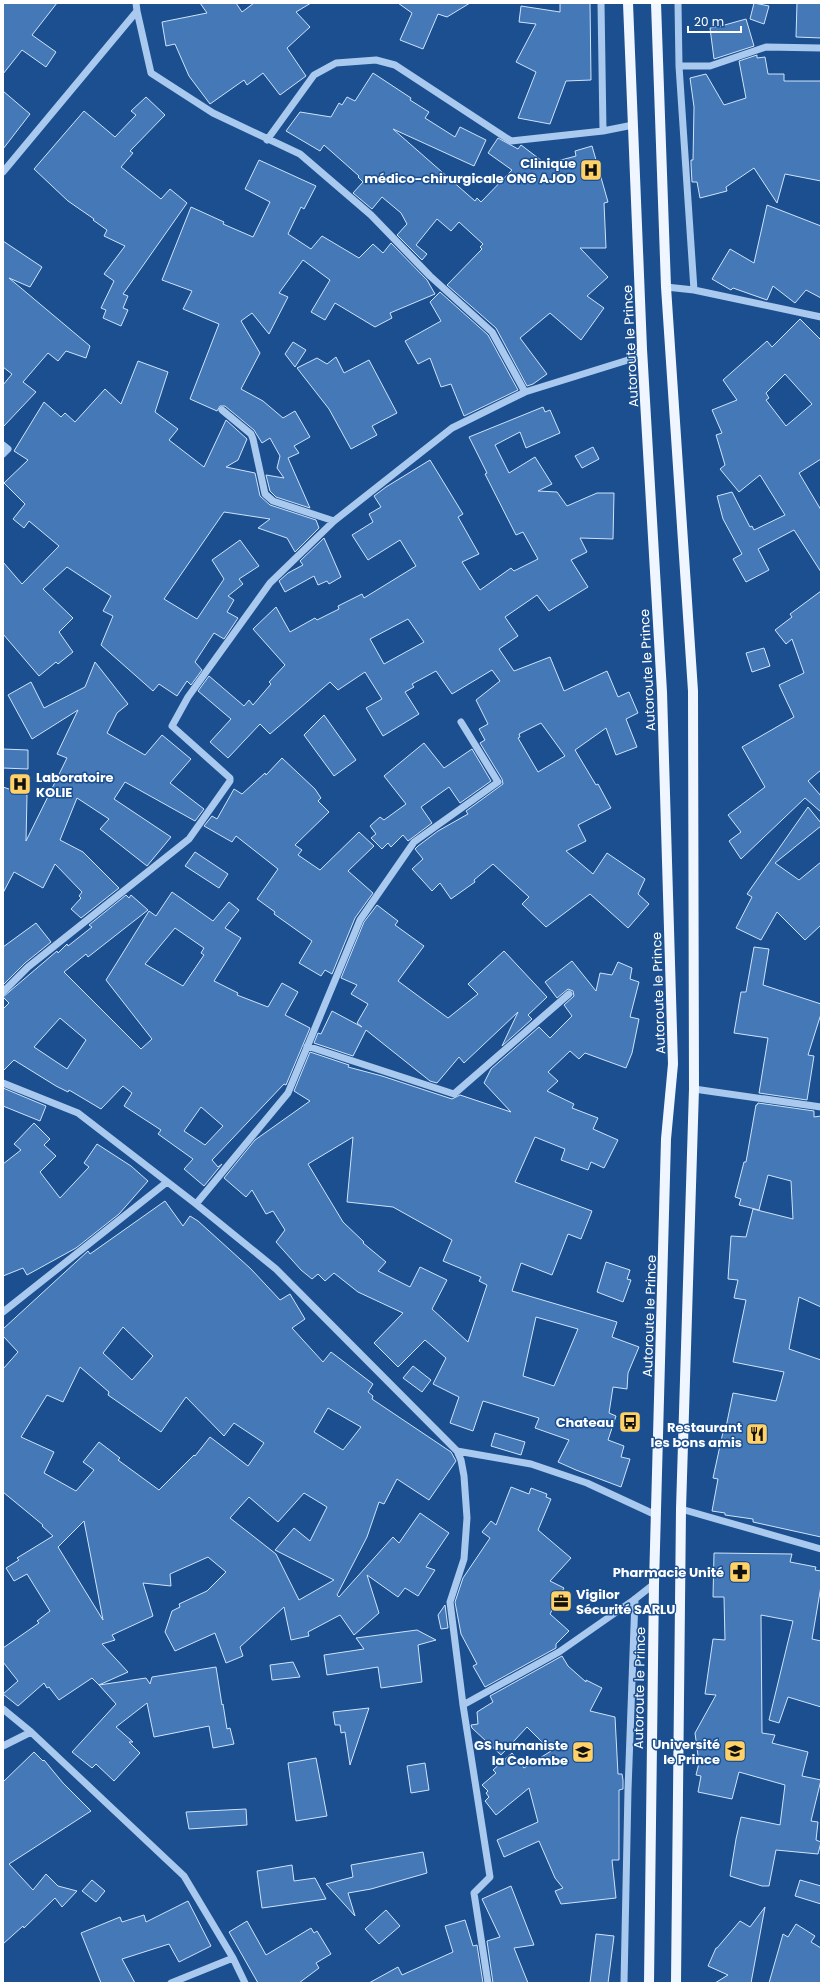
<svg xmlns="http://www.w3.org/2000/svg" width="824" height="1986" viewBox="0 0 824 1986" font-family="Poppins,sans-serif">
<style>
.building{fill:#4478b7;stroke:#cfe3fa;fill-rule:evenodd}
.lines{fill:none;stroke-linecap:round;stroke-linejoin:round}
.minor{stroke:#a9c9ee;stroke-width:7}
.major{stroke:#f0f6ff;stroke-width:10}
.labels{text-anchor:middle;stroke-width:3;stroke-linejoin:round;paint-order:stroke}
.poi-label{font-size:13px;font-weight:bold;fill:#fff;stroke:#1b4f8f;text-anchor:end}
.street-label{font-size:13px;fill:#fff;stroke:#1b4f8f}
</style>
<rect width="100%" height="100%" fill="#1b4f8f"/>
<path class="building" d="M3,3H57L32,35L56,52L46,67L22,50L3,74Z
M200,3H236L242,12L254,3H311L296,12L310,27L287,48L306,76L280,95L263,73L247,85L244,80L210,104L189,76L175,44L166,46L162,22L207,13Z
M398,3H470L447,17L438,14L423,49L400,40L412,13Z
M560,3H590L591,80L566,81L550,124L518,118L536,72L516,62L536,24L519,22L521,6L560,12Z
M754,3L769,6L764,24L750,19Z
M797,3H821V38L796,37Z
M746,19L754,46L714,59L710,28L721,26Z
M757,55V58L765,57L768,74H784V81H821V181L785,174L777,203L754,168L726,187L727,191L700,198L697,182H692L691,164V160H693L694,107L690,78L706,74L724,105L746,98L739,61Z
M373,73L411,98L410,100L429,112L425,118L455,137L460,127L486,140L474,166L393,129L475,201L477,198L481,202L512,170L488,153L498,138L518,149L521,145L546,164L576,156L575,151L592,146L608,202L604,203L606,248H580L608,277L587,296L604,308L581,340L550,313L520,338L547,374L533,384L527,386L496,328L447,285L482,249L480,247L483,244L459,222L451,231L437,219L416,245L427,254L422,260L397,235L407,224L401,213L382,197L372,209L353,193L363,182L358,177L359,176L324,145L320,151L286,131L300,112L331,117L339,103L342,105L347,97L355,101Z
M3,91L30,114L3,149Z
M146,97L165,115L130,151L133,153L121,167L161,199L170,189L187,203L123,294L128,296L123,308L128,310L121,326L103,318L106,310L101,308L114,281L104,274L125,246L104,236L107,230L93,220L94,219L68,201L34,169L84,111L115,137L136,115L131,111Z
M259,160L316,186L304,209L301,207L288,234L311,249L322,236L359,258L373,244L383,253L391,243L427,280L435,294L390,313L392,318L375,327L335,303L325,320L311,312L330,280L303,260L279,293L288,297L269,334L252,313L241,321L260,353L241,389L263,401L283,418L295,411L310,437L294,446L299,453L288,458L310,508L276,497L270,491L266,475L284,478L277,468L280,456L270,438L262,443L254,430L225,406H220L217,411L190,399L219,324L183,309L192,291L162,280L191,207L224,222L223,224L253,237L270,202L245,189Z
M767,205L821,226V298L806,290L795,303L773,286L767,300L733,288L731,290L712,279L730,249L754,263Z
M3,241L42,267L30,287L9,278L90,346L86,358L66,351L58,361L48,353L23,382L36,392L3,427V385L12,374L3,367Z
M440,292L488,335L518,390L464,416L451,384L441,387L430,358L418,364L405,341L441,321L430,302Z
M800,319L821,340V459L799,473L821,510V572L794,530L758,549L769,570L746,582L733,559L742,554L723,519L717,496L732,492L750,527L752,526L754,530L785,515L760,475L739,492L720,469L725,465L716,435L722,433L712,410L737,400L723,380L767,341L772,347ZM785,374L812,404L786,426L766,400L769,398L766,393Z
M293,342L306,350L295,367L285,354Z
M336,357L344,373L369,360L397,413L372,426L377,435L351,449L329,409L297,368L317,358L327,364Z
M138,361L168,372L155,412L178,429L169,440L204,467L226,420L247,439L238,460L226,467L255,473L260,496L270,505L316,520L319,528L295,552L287,538L258,528L270,519L224,512L164,599L197,619L224,579L212,560L240,540L259,566L239,579L243,584L228,596L234,600L227,612L238,618L224,639L214,633L195,662L202,670L191,685L187,681L177,696L159,684L153,691L101,645L113,616L103,611L111,596L67,567L43,589L73,618L59,632L73,652L58,664L56,662L39,676L3,634V562L22,584L59,546L29,521L24,528L13,519L25,504L4,483L28,460L14,451L44,402L61,417L65,413L75,422L105,389L121,404Z
M543,407L545,412L550,410L560,433L526,448L520,432L495,445L509,473L535,457L552,484L538,491L557,492L567,506L597,493H614L613,539L580,538L587,552L571,560L588,587L549,611L537,595L505,617L518,636L499,649L514,671L550,657L564,691L607,671L618,697L629,692L638,713L626,719L637,747L616,755L606,728L575,750L596,785L598,784L611,808L578,825L586,841L566,851L593,874L607,853L645,879L638,894L649,904L628,928L590,894L546,927L522,904L529,897L493,864L474,880L475,882L451,899L440,883L432,891L412,869L423,859L415,849L418,846L438,831L468,814L466,811L503,784L502,779L480,743L485,740L479,729L488,724L476,700L500,681L492,670L452,694L436,671L412,684L414,687L405,692L419,714L383,736L366,708L382,699L365,672L338,690L330,682L270,734L260,724L228,758L210,742L231,719L198,691L209,676L244,706L249,700L253,705L271,684L269,682L285,665L253,629L276,607L290,632L315,618L317,620L339,609L338,606L362,594L364,598L416,566L400,540L368,560L352,535L373,522L369,514L381,507L374,496L386,487L430,460L463,514L458,517L479,554L462,562L480,590L511,568L514,571L538,559L523,532L516,535L485,474L487,473L469,437ZM408,619L424,642L384,664L370,639ZM541,723L565,756L538,772L518,738L520,737L519,734Z
M593,447L599,459L582,468L575,456Z
M324,538L341,577L329,584L327,581L318,585L314,576L285,592L279,581L288,573L303,565L300,561Z
M821,591V770L808,781L821,796V812L805,798L741,859L729,841L741,832L728,815L765,787L742,747L794,717L779,685L804,673L792,639L786,644L775,630L792,617L790,614Z
M764,648L770,666L752,672L746,653Z
M95,662L128,704L117,713L107,733L145,755L162,735L191,759L170,783L204,809L195,821L125,782L114,799L171,837L147,866L100,829L109,819L77,798L60,840L83,852L119,888L81,918L71,909L81,898L79,896L82,892L55,864L43,888L14,872L3,893V787L27,795L26,841L67,758L57,754L78,710L32,739L8,695L31,682L44,708L85,687Z
M324,715L356,760L334,776L304,735Z
M424,743L444,768L472,749L491,781L460,803L449,787L421,807L432,823L408,841L403,835L391,847L388,843L382,849L371,838L376,834L370,826L380,817L384,820L406,804L384,776Z
M3,749L28,750V769L3,768Z
M282,758L315,789L321,798L318,801L329,812L295,845L302,850L298,855L320,870L359,832L374,846L348,871L373,893L355,918L332,974L325,970L321,976L299,963L312,941L274,914L275,912L257,899L278,869L236,836L232,842L204,826L212,816L217,819L234,789L242,794L265,773L266,775Z
M808,807L821,823V826L775,863L799,880L821,862V925L805,940L777,912L761,940L736,928L752,897L747,894Z
M195,852L228,874L219,888L185,866Z
M172,892L213,921L229,902L239,910L225,928L241,938L214,981L238,993L237,995L268,1007L282,983L298,992L285,1015L310,1028L286,1085L284,1084L212,1160L218,1167L222,1164L204,1186L184,1169L193,1159L158,1134L161,1130L124,1106L132,1093L123,1086L101,1109L69,1090L68,1092L56,1086L14,1060L3,1071V1009L9,1003L3,997L57,951L58,953L67,944L68,946L92,927L89,925L126,895L129,898L131,895L148,910L88,957L86,954L64,972L141,1049L152,1039L106,980L149,911L156,916ZM175,928L204,948L201,953L204,955L183,986L145,964ZM60,1018L86,1040L67,1069L34,1047ZM201,1107L223,1126L205,1145L184,1131Z
M377,905L398,921L395,925L424,946L398,981L448,1018L478,994L468,984L504,951L547,997L528,1015L532,1019L502,1046L518,1012L464,1063L459,1057L437,1083L430,1081L366,1030L353,1056L314,1043L318,1033L321,1034L332,1011L362,1027L357,1023L368,1004L351,994L357,985L341,978L364,922Z
M36,923L51,942L25,963L3,985V947Z
M754,947L769,949L763,985L821,1004V1014L808,1055L814,1056L807,1100L759,1093L768,1038L734,1033L741,992H746Z
M572,961L596,991L600,973L612,975L618,962L632,968L630,979L639,982L630,1017L639,1019L632,1053L626,1068L585,1053L579,1059L570,1051L548,1072L558,1081L547,1091L574,1104L572,1108L598,1118L593,1129L618,1140L604,1168L591,1162L588,1170L561,1160L565,1149L535,1137L515,1182L592,1211L581,1239L568,1234L552,1275L521,1263L512,1291L617,1322L612,1337L639,1347L628,1373L627,1389L613,1387L609,1413L616,1416L608,1440L624,1446L621,1457L630,1459L621,1487L576,1470L558,1462L569,1440L535,1428L539,1418L483,1401L473,1431L450,1423L459,1397L433,1384L446,1358L425,1340L398,1367L374,1343L403,1313L358,1292L334,1273L325,1281L318,1274L312,1279L301,1270L276,1242L285,1230L273,1211L266,1214L252,1190L246,1197L224,1178L255,1140L310,1101L294,1091L310,1052L349,1065L348,1067L382,1076L452,1099L460,1095L511,1112L484,1083L491,1069L539,1027L550,1038L572,1016L564,1005L574,996L573,991L568,989L557,998L545,982ZM353,1137L347,1202L393,1207L452,1240L443,1261L481,1277L479,1281L487,1285L468,1342L432,1309L447,1280L420,1267L410,1287L378,1271L386,1262L363,1243L364,1242L343,1222L308,1164ZM536,1317L578,1329L554,1386L523,1376Z
M3,1088L46,1106L40,1121L3,1106Z
M758,1103L814,1111V1117L821,1116V1307L799,1297L789,1349L821,1360V1537L753,1522V1519L725,1515V1513L712,1511L718,1479L713,1478L723,1432H725L733,1393L776,1401L784,1372L733,1362L746,1300L734,1298L738,1280L728,1279L731,1236L746,1237L753,1209L793,1219L791,1181L768,1175L759,1210L739,1205L741,1199L735,1197L744,1162H746L756,1105H757Z
M34,1123L50,1139L44,1145L56,1156L40,1172L60,1198L89,1167L84,1163L97,1144L131,1166L148,1181L119,1214L76,1248L27,1275L23,1268L3,1276V1164L21,1150L14,1144Z
M165,1201L183,1226L190,1216L198,1221L251,1269L280,1300L290,1294L305,1319L292,1328L323,1362L331,1352L373,1384L368,1392L373,1396L372,1399L451,1452L456,1461L429,1500L397,1479L384,1504L379,1502L367,1537L337,1595L339,1597L393,1537L399,1543L420,1513L449,1533L426,1567L435,1570L418,1596L405,1588L398,1597L367,1575L379,1613L354,1635L340,1615L308,1632L309,1636L291,1640L284,1607L240,1647L243,1656L226,1663L215,1633L175,1651L165,1632L172,1611L180,1607L179,1604L207,1591L226,1572L208,1557L170,1574L171,1586L143,1583L153,1616L112,1635L115,1640L102,1644L128,1672L99,1685L92,1678L59,1700L49,1687L47,1688L44,1683L18,1706L3,1694L18,1681L3,1662V1648L39,1623L37,1621L50,1611L27,1574L14,1581L6,1568L19,1560L17,1558L53,1536L42,1526L43,1525L3,1492V1369L18,1352L3,1336V1329L88,1251L90,1254ZM123,1327L153,1356L132,1380L103,1353ZM80,1367L109,1392L108,1395L161,1432L186,1397L224,1436L234,1423L264,1443L248,1466L210,1437L195,1456L194,1455L159,1490L118,1460L120,1458L99,1442L83,1462L94,1470L76,1491L44,1473L54,1452L21,1437L47,1395L63,1402ZM328,1408L361,1427L343,1450L314,1432ZM304,1493L327,1507L310,1541L294,1528L275,1550L334,1580L299,1600L276,1554L230,1518L249,1497L278,1522ZM84,1521L103,1620L58,1547Z
M606,1262L630,1270L627,1279L631,1280L623,1302L597,1292Z
M413,1366L431,1380L422,1392L403,1378Z
M495,1433L525,1442L521,1455L491,1446Z
M511,1487L529,1494L531,1488L547,1494L546,1497L551,1499L538,1530L571,1558L550,1581L564,1588L550,1614L569,1631L556,1644V1648L485,1687L473,1666L477,1664L461,1634L455,1602L463,1578L490,1538L482,1532L491,1521L496,1525Z
M714,1553L792,1554L790,1562L816,1567L815,1570L821,1571V1586L812,1639L821,1641V1707L788,1697L779,1723L769,1720L793,1621L761,1615L762,1733L775,1735L772,1743L808,1752L802,1776L821,1780L811,1821L818,1822L816,1840L821,1842L818,1854L776,1850L769,1886H762L730,1876L736,1839L741,1817L780,1825L785,1785L739,1772L732,1799L698,1792L701,1776L696,1775L699,1763L695,1733L716,1695L705,1694L713,1639L725,1640L724,1597H713Z
M445,1605L448,1628L441,1629L438,1615Z
M417,1630L436,1640L418,1645L422,1682L381,1688L378,1667L327,1675L324,1655L364,1649L356,1638Z
M562,1656L568,1666L586,1682V1680L602,1688L590,1711L615,1717L618,1774H622L623,1780V1789L619,1790V1860H612L616,1898L561,1904L555,1891L563,1888L555,1878L539,1841L504,1857L497,1840L538,1822L529,1788L496,1815L485,1801L489,1797L486,1793L488,1791L482,1785L496,1773L493,1770L512,1753L524,1768L551,1751L527,1727L501,1755L472,1728L471,1725L478,1724L477,1712L493,1702L490,1696Z
M293,1662L300,1677L272,1680L270,1665Z
M216,1667L222,1705L223,1704L227,1729L230,1728L234,1744L213,1748L209,1726L154,1737L147,1703L116,1727L133,1742H129L140,1753L114,1781L96,1764L92,1768L72,1752L116,1704L99,1685L146,1678L150,1684L152,1677Z
M369,1708L350,1765L345,1732L341,1733L340,1725H335L333,1712Z
M34,1752L43,1761L44,1760L63,1783L91,1811L9,1864L33,1890L46,1874L58,1886L77,1891L62,1907L55,1898L24,1928L23,1926L3,1944V1782Z
M316,1758L327,1816L296,1821L288,1763Z
M425,1763L429,1790L411,1793L407,1766Z
M246,1809L247,1825L189,1829L186,1812Z
M423,1852L427,1873L371,1889L348,1893L355,1916L326,1884L353,1877L351,1865Z
M292,1865L294,1881L315,1878L326,1899L262,1908L257,1871Z
M92,1880L105,1891L96,1902L82,1891Z
M800,1880L821,1886V1904L795,1896Z
M511,1886L534,1945L514,1948L528,1983H493L487,1941L500,1937L482,1899Z
M188,1901L211,1946L179,1962L169,1944L122,1959L135,1983H101L81,1933L120,1917L122,1922L144,1915L146,1922Z
M765,1907L751,1983H715L728,1975L708,1966L716,1948H717L740,1921L750,1927Z
M386,1910L400,1926L379,1944L365,1929Z
M465,1920L473,1946L477,1945L483,1983H369L398,1967L402,1975L453,1952L445,1926Z
M247,1921L266,1955L311,1928L314,1933L317,1931L331,1954L316,1963L319,1968L299,1983H258L229,1932Z
M796,1924L815,1936L811,1942L821,1948V1983H769L783,1934L788,1937Z
M596,1934L614,1936L608,1983H590Z"/>
<g class="lines">
<path class="minor" d="M601,3L603,131
M678,3L679,66L694,290
M137,11L151,73L213,113L300,154L371,215L430,276L492,332L525,392
M679,66H710L766,47L821,48
M267,140L314,75L336,63L376,60L395,65L511,141L603,131L633,125
M3,172L137,11L136,3
M666,287L694,290L821,317
M222,410L251,434L253,439L265,494L273,501L334,521
M3,445L8,449L3,454
M3,992L28,967L189,839L230,781V778L172,726L188,697L270,583L334,521L452,428L525,392L628,360L642,349
M307,1046L454,1094L569,994
M3,1083L78,1113L196,1204L276,1269L457,1451L531,1464L587,1483L656,1515
M694,1089L821,1107
M196,1204L288,1093L360,920L414,842L498,782L461,722
M3,1312L167,1182
M457,1451L461,1460L464,1476L467,1518L464,1559L450,1602L463,1705L490,1877L474,1893L488,1983
M681,1509L821,1549
M463,1705L559,1652L635,1599L654,1584
M3,1709L31,1732L184,1876L233,1958L245,1983
M3,1746L31,1732
M171,1983L233,1958
M624,1983L628,1790L635,1599"/>
<path class="major" d="M628,3L642,349L662,692L673,1064L666,1139L654,1584L649,1983
M656,3L666,287L693,691L694,1089L681,1509L676,1983"/>
</g>
<defs>
<g id="hospital-square" transform="scale(1.15)"><rect x="-9" y="-9" width="18" height="18" rx="4" fill="#ffd166" stroke="#1b4f8f"/><path d="M-5-5h3v3.5h4V-5h3V5h-3V1.5h-4V5h-3Z" fill="#111"/></g>
<g id="bus-square" transform="scale(1.15)"><rect x="-9" y="-9" width="18" height="18" rx="4" fill="#ffd166" stroke="#1b4f8f"/><path d="M-5-6H5V4H4V6H2V4H-2V6H-4V4H-5ZM-3.5-4V0h7V-4ZM-3.5 1.2v1.5H-2V1.2ZM2 1.2v1.5H3.5V1.2Z" fill="#111"/></g>
<g id="restaurant-square" transform="scale(1.15)"><rect x="-9" y="-9" width="18" height="18" rx="4" fill="#ffd166" stroke="#1b4f8f"/><path d="M-5-6h1v4h1v-4h1v4h1v-4h1v5L-1.5 .5V6h-2V.5L-5-1ZM5-6V6H3V1.5H1.5Q1.5-4 5-6Z" fill="#111"/></g>
<g id="pharmacy-square" transform="scale(1.15)"><rect x="-9" y="-9" width="18" height="18" rx="4" fill="#ffd166" stroke="#1b4f8f"/><path d="M-2-6h4v4h4v4h-4v4h-4v-4h-4v-4h4Z" fill="#111"/></g>
<g id="office-square" transform="scale(1.15)"><rect x="-9" y="-9" width="18" height="18" rx="4" fill="#ffd166" stroke="#1b4f8f"/><path d="M-6-3h4V-5.5h4V-3h4V5H-6ZM-1-4.5V-3h2v-1.5ZM-6 0V1H6V0Z" fill="#111"/></g>
<g id="university-square" transform="scale(1.15)"><rect x="-9" y="-9" width="18" height="18" rx="4" fill="#ffd166" stroke="#1b4f8f"/><path d="M0-5L7-2L0 1L-7-2ZM-4 1L0 2.5L4 1V4Q0 6-4 4Z" fill="#111"/></g>
<g id="school-square" transform="scale(1.15)"><rect x="-9" y="-9" width="18" height="18" rx="4" fill="#ffd166" stroke="#1b4f8f"/><path d="M0-5L7-2L0 1L-7-2ZM-4 1L0 2.5L4 1V4Q0 6-4 4Z" fill="#111"/></g>
</defs>
<g fill-rule="evenodd">
<use href="#hospital-square" x="591" y="170"/>
<use href="#hospital-square" x="20" y="784"/>
<use href="#bus-square" x="630" y="1422"/>
<use href="#restaurant-square" x="757" y="1434"/>
<use href="#pharmacy-square" x="740" y="1572"/>
<use href="#office-square" x="561" y="1601"/>
<use href="#university-square" x="735" y="1751"/>
<use href="#school-square" x="583" y="1752"/>
</g>
<g class="labels">
<g class="poi-label">
<text x="576" y="168">Clinique<tspan x="576" dy="15">médico-chirurgicale ONG AJOD</tspan></text>
<text x="36" y="782" text-anchor="start">Laboratoire<tspan x="36" dy="15">KOLIE</tspan></text>
<text x="614" y="1427">Chateau</text>
<text x="742" y="1432">Restaurant<tspan x="742" dy="15">les bons amis</tspan></text>
<text x="724" y="1577">Pharmacie Unité</text>
<text x="576" y="1599" text-anchor="start">Vigilor<tspan x="576" dy="15">Sécurité SARLU</tspan></text>
<text x="720" y="1749">Université<tspan x="720" dy="15">le Prince</tspan></text>
<text x="568" y="1750">GS humaniste<tspan x="568" dy="15">la Colombe</tspan></text>
</g>
<g class="street-label">
<text transform="translate(630 346) rotate(-93)" y="5">Autoroute le Prince</text>
<text transform="translate(647 670) rotate(-93)" y="5">Autoroute le Prince</text>
<text transform="translate(658 993) rotate(-92)" y="5">Autoroute le Prince</text>
<text transform="translate(649 1316) rotate(-88)" y="5">Autoroute le Prince</text>
<text transform="translate(639 1688) rotate(-89)" y="5">Autoroute le Prince</text>
</g>
</g>
<rect width="824" height="1986" fill="none" stroke="#ffffff" stroke-width="8"/>
<path d="M688 26v6h53v-6" fill="none" stroke="#ffffff" stroke-width="2"/>
<text x="694" y="26" font-size="12" fill="#ffffff" stroke="#1b4f8f" stroke-width="3" paint-order="stroke">20 m</text>
</svg>
